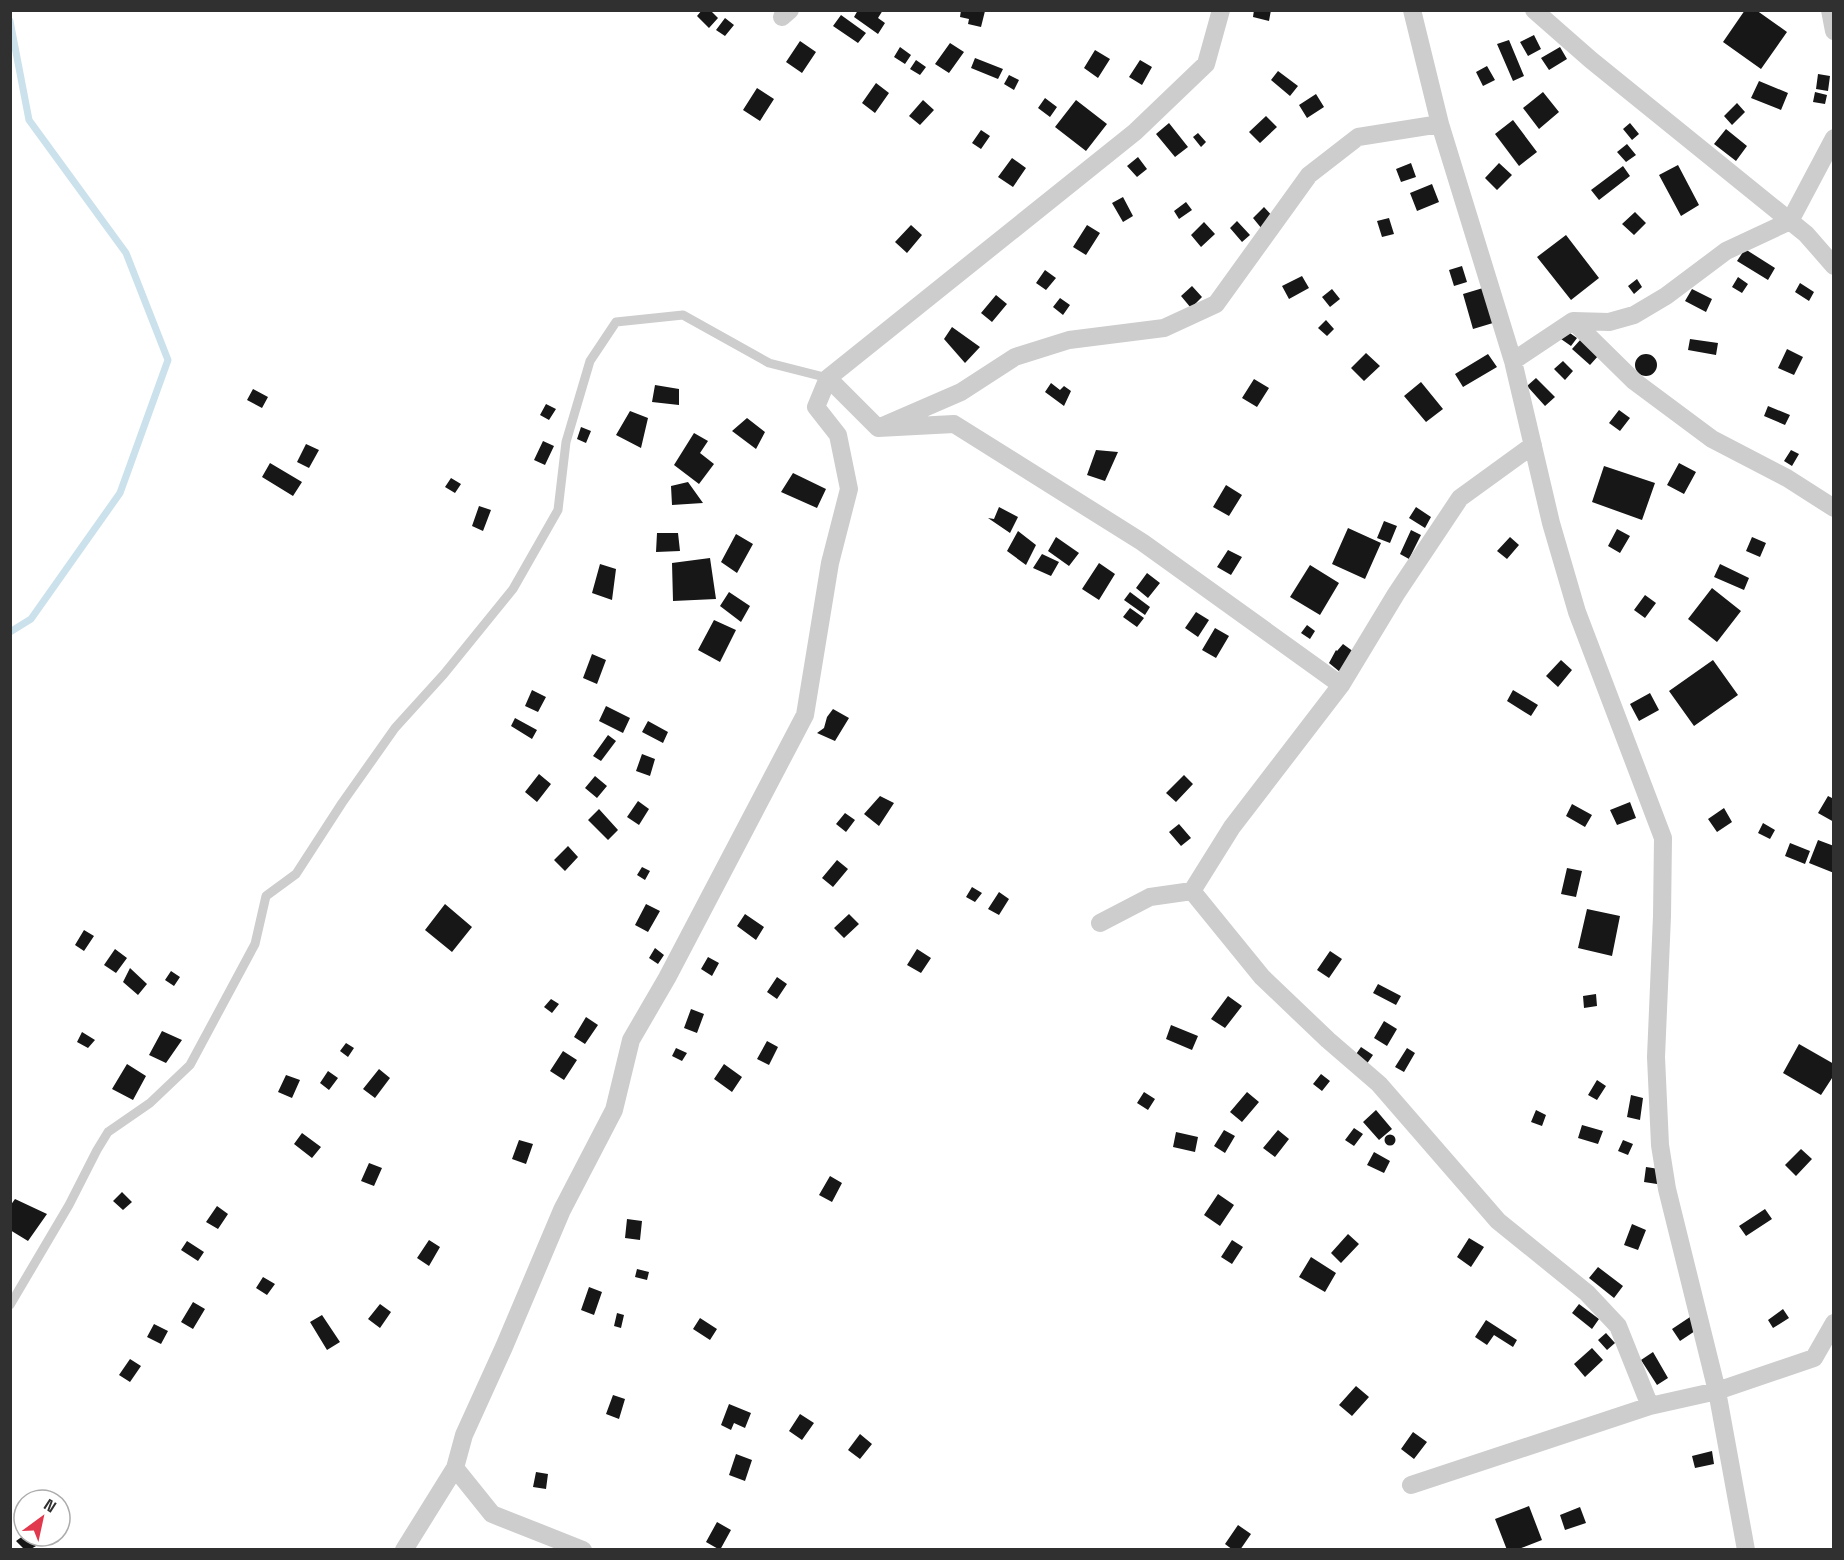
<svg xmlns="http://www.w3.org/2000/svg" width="1844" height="1560" viewBox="0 0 1844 1560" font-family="'Space Grotesk',sans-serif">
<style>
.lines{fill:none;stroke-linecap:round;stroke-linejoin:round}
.stream{stroke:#cbe1eb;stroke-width:7}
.building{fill:#171717}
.lane{stroke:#cdcdcd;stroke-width:9}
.street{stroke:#cdcdcd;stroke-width:18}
</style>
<rect width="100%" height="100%" fill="#fff"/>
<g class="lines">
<path class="stream" d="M10,21L29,120L126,253L168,360L120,493L31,619L10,632"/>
</g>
<path class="building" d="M702,10H710L718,18L709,28L697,16Z
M858,10H883L878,18L885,23L878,34L854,17Z
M961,10L985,11L981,27L968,24L969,19L960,17Z
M1254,10H1271L1269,21L1253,17Z
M1745,10H1756L1787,32L1761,69L1723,42Z
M841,15L866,33L858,43L833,26Z
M725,18L734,25L725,36L716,30Z
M1534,35L1541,49L1528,56L1520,42Z
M1509,40L1524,76L1513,81L1497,44Z
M800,41L816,52L802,73L786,62Z
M950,43L964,52L949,73L935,64Z
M900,47L911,55L905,64L894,57Z
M1560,47L1567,59L1549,70L1541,58Z
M1095,50L1110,59L1098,78L1084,68Z
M975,58L1003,69L998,79L971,68Z
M916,60L926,67L920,75L910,69Z
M1140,60L1152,67L1142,85L1129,77Z
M1487,66L1495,80L1483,86L1476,72Z
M1278,71L1298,86L1290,96L1271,80Z
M1818,74L1830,76L1828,91L1816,89Z
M1009,75L1019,80L1014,90L1004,84Z
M1759,81L1788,93L1781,110L1751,98Z
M876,83L889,93L875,113L862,103Z
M757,88L774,99L760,121L743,110Z
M1543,92L1559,112L1539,129L1523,108Z
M1815,92L1827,95L1825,104L1813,102Z
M1316,94L1324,107L1307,118L1299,105Z
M1045,98L1057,107L1050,117L1038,108Z
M923,100L934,110L920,125L909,116Z
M1076,100L1107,124L1086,151L1055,127Z
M1737,103L1745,112L1732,125L1724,116Z
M1266,116L1277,127L1260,143L1249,132Z
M1513,120L1537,152L1519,166L1495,134Z
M1169,123L1188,147L1175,157L1156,134Z
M1630,123L1639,134L1632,140L1623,129Z
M1726,129L1747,146L1736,161L1714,144Z
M981,130L990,136L981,149L972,143Z
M1198,133L1206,142L1201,147L1193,137Z
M1627,144L1636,155L1626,162L1617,152Z
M1138,157L1147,169L1137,177L1127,166Z
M1012,158L1026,168L1013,187L998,177Z
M1411,163L1416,177L1401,182L1396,169Z
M1499,163L1512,175L1497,190L1485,178Z
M1678,165L1699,205L1681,216L1659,175Z
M1623,166L1630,176L1599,200L1591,190Z
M1432,184L1439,202L1417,211L1410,193Z
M1123,197L1133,216L1123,222L1112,203Z
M1186,202L1192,210L1179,219L1174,211Z
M1264,207L1274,218L1262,229L1253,218Z
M1635,212L1646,223L1634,235L1622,224Z
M1389,218L1394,234L1382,237L1377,221Z
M1237,221L1250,235L1242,242L1230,228Z
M1204,222L1215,234L1201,247L1191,235Z
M911,225L922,235L907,253L895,242Z
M1087,225L1100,233L1086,255L1073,247Z
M1566,235L1599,278L1571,300L1537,257Z
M1745,249L1775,268L1768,280L1737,261Z
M1462,266L1467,282L1454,286L1449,270Z
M1045,270L1056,278L1046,290L1036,283Z
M1302,276L1309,288L1289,299L1282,286Z
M1738,277L1748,284L1742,293L1732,287Z
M1637,279L1642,287L1634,294L1628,286Z
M1800,283L1814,292L1809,301L1795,292Z
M1192,286L1202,297L1191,308L1181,296Z
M1483,288L1493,323L1473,329L1463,294Z
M1332,289L1340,299L1330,307L1322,297Z
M1692,289L1712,299L1706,312L1685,301Z
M996,295L1007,304L992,322L981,313Z
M1060,298L1070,305L1063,315L1053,307Z
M1326,320L1334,329L1327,336L1318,328Z
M952,327L980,347L965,363L944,339Z
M1567,331L1577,338L1571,346L1561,339Z
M1581,339L1599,355L1590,365L1572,349Z
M1690,339L1718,343L1716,355L1688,350Z
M1787,349L1803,357L1794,375L1778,368Z
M1366,353L1380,366L1364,381L1351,368Z
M1635 365a11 11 0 1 1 22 0a11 11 0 1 1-22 0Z
M1488,354L1497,367L1463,387L1455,374Z
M1563,361L1573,371L1565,380L1554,369Z
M1536,378L1555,397L1545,406L1527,386Z
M1254,379L1269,388L1257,407L1242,398Z
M1421,382L1443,409L1426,422L1404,396Z
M1051,383L1060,390L1064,386L1071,391L1064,406L1045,392Z
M655,385L679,389V405L652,402Z
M253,389L268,397L262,408L247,400Z
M546,404L556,409L549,420L540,415Z
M1768,406L1790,415L1785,425L1764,416Z
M1619,410L1630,418L1620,431L1609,423Z
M630,411L648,418L641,448L616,435Z
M747,418L765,432L756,449L732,431Z
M581,427L591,431L586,443L577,439Z
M694,433L708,441L700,453L714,464L699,484L674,465Z
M543,441L554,446L545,465L534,460Z
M306,444L319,450L309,468L297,462Z
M1096,450L1118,452L1105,481L1087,475Z
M1791,450L1799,454L1792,466L1784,461Z
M270,463L302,482L293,496L262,477Z
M1679,463L1696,472L1684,494L1667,485Z
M1604,466L1655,483L1642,520L1592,502Z
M793,473L826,489L817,508L781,492Z
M451,478L461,484L455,493L445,487Z
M688,482L703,503L672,505L671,486Z
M1226,485L1242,495L1229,516L1213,507Z
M479,506L491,510L483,531L472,526Z
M999,507L1018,517L1010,533L988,518L994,519Z
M1416,507L1431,517L1425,528L1409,518Z
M1384,521L1397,526L1390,543L1377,538Z
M1348,528L1381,543L1365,579L1332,564Z
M1617,529L1630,536L1620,553L1608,546Z
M1411,530L1421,535L1409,559L1400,554Z
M1018,531L1036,545L1026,565L1007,551Z
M657,533H678L680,551L656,552Z
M736,534L753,544L737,573L721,562Z
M1056,537L1079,553L1069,566L1048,551Z
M1510,537L1519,545L1507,559L1497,551Z
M1752,537L1766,543L1760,557L1746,551Z
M1228,550L1242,557L1231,575L1217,567Z
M1042,554L1059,562L1051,576L1033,568Z
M710,558L716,599L673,601L672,563Z
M1099,563L1115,574L1099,600L1082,589Z
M600,564L616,569L612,600L592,593Z
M1720,564L1749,578L1744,590L1714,577Z
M1310,565L1339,583L1320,615L1290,597Z
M1147,573L1160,583L1148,598L1136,588Z
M1712,588L1741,611L1717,642L1688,619Z
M729,592L750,606L741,622L720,606Z
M1130,592L1150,607L1145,615L1124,600Z
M1645,595L1656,603L1645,618L1634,610Z
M1130,608L1144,618L1137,627L1123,617Z
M1196,612L1209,620L1198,637L1185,628Z
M714,620L736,630L720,662L698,650Z
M1307,625L1315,631L1310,639L1301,633Z
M1215,628L1229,636L1216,658L1202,650Z
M1343,644L1354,652L1340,672L1329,663L1336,650L1337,651Z
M592,654L606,660L597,684L583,678Z
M1561,660L1572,670L1558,687L1546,676Z
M1713,660L1738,695L1694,726L1669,691Z
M532,690L546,697L538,712L525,706Z
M1513,690L1538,705L1531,716L1507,701Z
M1650,693L1659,710L1639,721L1630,704Z
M606,706L630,718L623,733L599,721Z
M833,709L849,718L835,741L817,733L824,728L827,717Z
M515,718L537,730L532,739L511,726Z
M648,721L668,732L663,743L642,732Z
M608,735L616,741L601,761L593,756Z
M642,754L655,759L650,776L636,771Z
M539,774L551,784L537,802L525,792Z
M1184,775L1193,784L1176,802L1166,793Z
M595,776L607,786L597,798L585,788Z
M880,796L894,803L879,826L864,814Z
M1828,796L1834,799V822L1818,813Z
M638,801L649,809L639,825L627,817Z
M1630,802L1636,818L1617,825L1610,810Z
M1572,804L1592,815L1585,827L1566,816Z
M1724,808L1732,822L1717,832L1708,819Z
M599,809L618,830L608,840L588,820Z
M845,813L855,820L846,832L836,824Z
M1763,823L1775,830L1770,839L1758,833Z
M1179,824L1191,838L1181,846L1169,832Z
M1818,840L1834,846V873L1809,863Z
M1790,843L1810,851L1805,864L1785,856Z
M568,846L578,857L565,871L554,860Z
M837,860L848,869L833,887L822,878Z
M642,867L650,871L645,880L637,875Z
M1567,868L1582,871L1576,897L1561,894Z
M972,887L982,893L975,902L966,897Z
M999,892L1009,899L999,915L988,909Z
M445,904L472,927L452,952L425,930Z
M646,904L660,911L648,932L635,925Z
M1587,909L1620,916L1612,956L1578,948Z
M745,914L764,927L756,940L737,926Z
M849,914L859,924L844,938L834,928Z
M84,930L94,936L84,951L75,945Z
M655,948L664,955L658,964L649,958Z
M115,949L127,958L116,973L104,965Z
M917,949L931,958L921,973L907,965Z
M1330,951L1342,959L1329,978L1317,970Z
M708,957L719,963L712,976L701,969Z
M130,968L147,984L138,995L123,982Z
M171,971L180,977L174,986L165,980Z
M777,977L787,984L777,999L767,992Z
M1378,984L1401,996L1396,1005L1373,993Z
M1596,994L1597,1006L1584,1008L1583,996Z
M1228,996L1242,1006L1225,1028L1211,1019Z
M551,999L559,1004L552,1013L544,1007Z
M691,1009L704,1014L697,1033L684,1028Z
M586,1017L598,1025L585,1044L574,1037Z
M1384,1021L1397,1029L1387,1046L1374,1038Z
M1171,1025L1198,1036L1192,1050L1166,1039Z
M162,1031L182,1040L166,1063L149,1055Z
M82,1032L95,1040L88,1048L77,1042Z
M767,1041L778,1047L769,1065L757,1059Z
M346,1043L354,1048L348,1057L340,1051Z
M1799,1044L1834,1064V1075L1821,1095L1783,1073Z
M1361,1047L1373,1055L1366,1065L1354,1057Z
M676,1048L687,1053L682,1061L672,1056Z
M1407,1048L1415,1053L1404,1072L1395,1067Z
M563,1051L577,1060L564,1080L550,1071Z
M127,1064L146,1076L133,1100L112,1089Z
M724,1064L742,1077L732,1092L714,1079Z
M379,1069L390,1078L375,1098L363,1089Z
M328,1071L338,1078L329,1090L320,1083Z
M1321,1074L1330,1081L1322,1091L1313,1084Z
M286,1075L300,1080L292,1098L278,1092Z
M1597,1080L1606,1086L1597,1100L1588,1095Z
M1144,1092L1155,1099L1148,1110L1137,1103Z
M1247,1092L1259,1102L1242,1122L1230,1112Z
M1631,1095L1643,1098L1640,1120L1627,1117Z
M1376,1110L1392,1129L1379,1140L1363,1122Z
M1536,1110L1546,1115L1542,1126L1531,1122Z
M1582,1125L1603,1131L1598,1144L1578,1138Z
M1354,1128L1363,1134L1354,1146L1345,1140Z
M1224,1130L1235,1136L1225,1153L1214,1146Z
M1278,1130L1289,1139L1275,1157L1263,1148Z
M1176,1132L1198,1137L1195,1152L1173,1147Z
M302,1133L321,1147L312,1158L294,1144Z
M1384.5 1140a5.5 5.5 0 1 1 11 0a5.5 5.5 0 1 1-11 0Z
M519,1140L533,1144L526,1164L512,1159Z
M1623,1140L1633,1144L1628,1155L1618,1151Z
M1801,1149L1812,1159L1796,1176L1785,1165Z
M1374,1152L1390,1161L1384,1173L1367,1165Z
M369,1163L382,1168L374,1186L361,1181Z
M1646,1167L1659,1169L1657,1184L1644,1182Z
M830,1176L842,1183L832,1202L819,1195Z
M122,1192L132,1202L123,1210L113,1201Z
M1218,1194L1234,1205L1220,1226L1204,1215Z
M15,1199L47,1214L28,1241L10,1230V1206Z
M217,1206L228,1214L218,1229L206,1222Z
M1765,1209L1772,1219L1746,1236L1739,1226Z
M627,1219L642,1221L640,1240L625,1238Z
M1632,1224L1646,1230L1638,1250L1624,1245Z
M1348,1234L1359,1244L1341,1263L1331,1253Z
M1469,1238L1484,1247L1471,1267L1457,1257Z
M429,1240L440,1247L429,1266L417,1258Z
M1232,1240L1243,1247L1232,1264L1221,1257Z
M187,1241L204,1252L198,1261L181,1250Z
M1311,1257L1336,1273L1325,1292L1299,1277Z
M1598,1267L1623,1286L1614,1298L1589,1278Z
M637,1269L649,1272L647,1280L635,1277Z
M263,1277L275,1284L267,1295L256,1288Z
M589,1287L602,1292L594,1315L581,1310Z
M193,1302L205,1309L193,1329L181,1322Z
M380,1304L391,1312L380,1328L368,1319Z
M1579,1304L1599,1319L1592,1329L1572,1313Z
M1783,1309L1789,1318L1773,1328L1768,1320Z
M617,1313L624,1315L621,1328L614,1326Z
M322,1315L340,1342L327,1350L310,1322Z
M1690,1317L1698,1329L1680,1341L1672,1329Z
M700,1318L717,1329L710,1340L693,1329Z
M1486,1320L1517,1340L1513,1347L1494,1335L1487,1345L1475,1337Z
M154,1324L168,1331L161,1344L147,1337Z
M1606,1333L1615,1343L1607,1350L1598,1340Z
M1592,1348L1603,1360L1585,1377L1574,1364Z
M1653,1352L1668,1378L1657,1385L1641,1360Z
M130,1359L141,1366L130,1382L119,1375Z
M1356,1386L1369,1397L1352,1416L1339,1405Z
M613,1395L625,1399L619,1419L606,1414Z
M729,1404L751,1413L745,1428L734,1423L731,1430L721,1425Z
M800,1414L814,1423L802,1440L789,1431Z
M1413,1432L1427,1442L1414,1459L1401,1449Z
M860,1434L872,1444L860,1459L848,1450Z
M1712,1451L1714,1464L1695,1468L1692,1456Z
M736,1454L752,1460L745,1481L729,1475Z
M536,1472L548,1474L546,1489L533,1487Z
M1529,1506L1542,1540L1516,1550H1507L1495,1519Z
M1580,1507L1586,1523L1565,1530L1560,1515Z
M717,1522L731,1530L720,1550L706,1542Z
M1238,1525L1251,1534L1240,1550H1233L1225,1544Z
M23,1536H54L29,1550H25L16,1541Z"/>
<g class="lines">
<path class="lane" d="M10,1305L69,1205L97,1150L108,1132L150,1103L190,1065L255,944L266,896L296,874L342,803L395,728L444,674L513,589L558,510L566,442L590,361L616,322L683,315L769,363L828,378"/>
<path class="street" d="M1412,10L1440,124L1513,361L1551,523L1577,612L1663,838L1662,916L1656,1057L1660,1145L1667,1189L1717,1391L1746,1550
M1534,10L1591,60L1806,234L1834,266
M1830,10L1834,31
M782,17L790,10
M1573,321L1634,381L1712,439L1787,478L1834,508
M1513,361L1573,321L1609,322L1634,315L1666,296L1726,251L1790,221L1834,138
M828,378L878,428L954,424L1142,542L1341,685
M878,428L961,392L1015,357L1069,340L1164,328L1216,304L1309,175L1358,137L1440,124
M1192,891L1262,977L1328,1040L1379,1084L1498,1221L1587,1293L1618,1326L1650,1406
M1100,923L1150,897L1192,891L1232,827L1341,685L1396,594L1460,498L1533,445
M455,1468L492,1514L583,1550
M1411,1485L1650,1406L1717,1391L1814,1358L1834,1323
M404,1550L455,1468L464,1435L504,1347L562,1210L614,1110L631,1040L667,978L805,715L830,563L849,489L838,435L816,407L828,378L1135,132L1206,64L1221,10"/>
</g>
<rect width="1844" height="1560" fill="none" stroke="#303030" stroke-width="24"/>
<g transform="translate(42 1518) rotate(33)"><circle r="28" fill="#ffffff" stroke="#acacac" stroke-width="1.5"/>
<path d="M0-4.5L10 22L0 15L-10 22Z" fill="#e1384e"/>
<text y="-9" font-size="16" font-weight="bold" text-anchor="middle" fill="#303030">N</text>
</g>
</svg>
